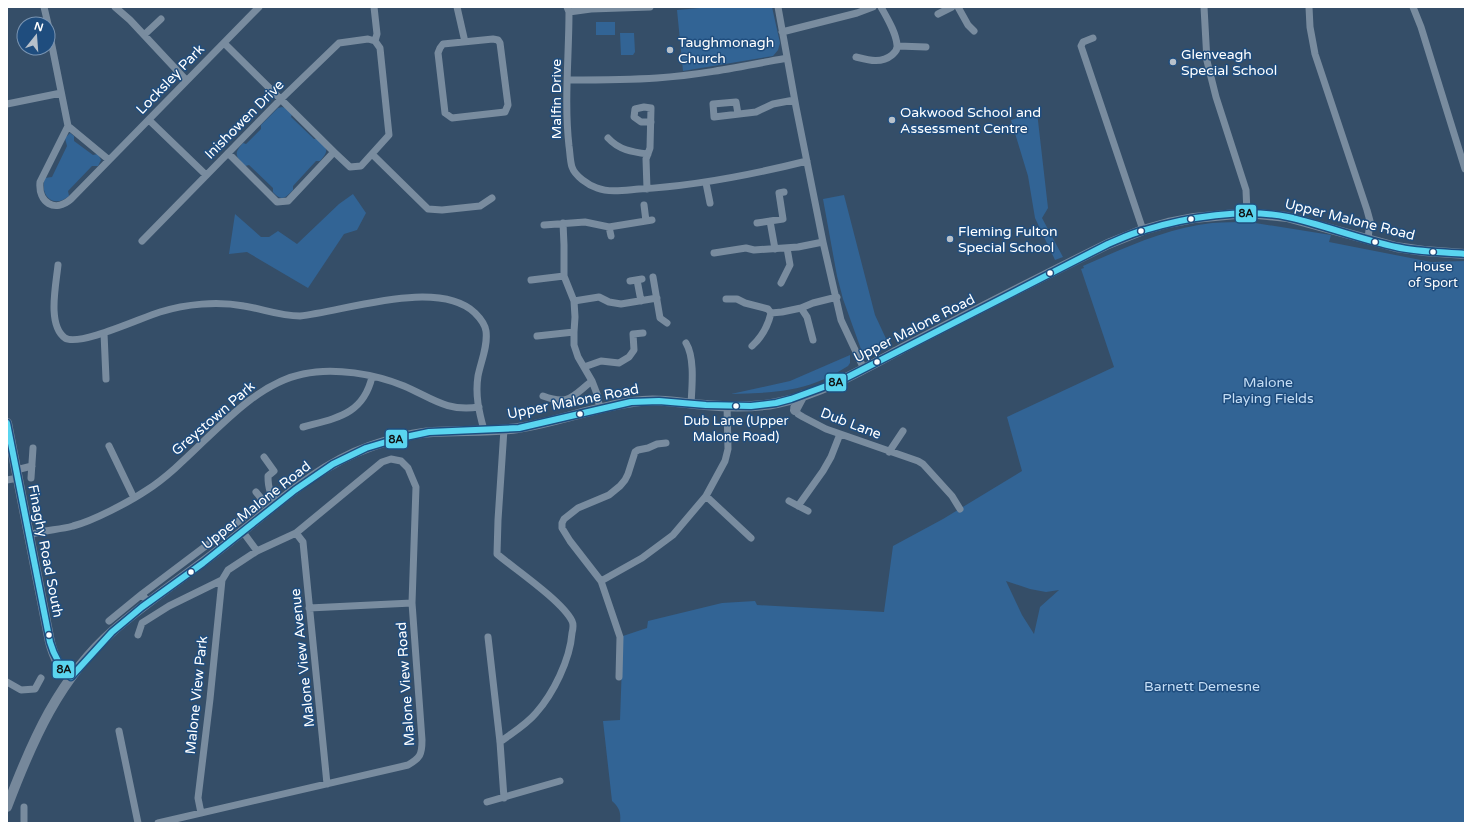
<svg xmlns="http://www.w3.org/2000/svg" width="1472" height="830" viewBox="0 0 1472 830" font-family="'Varela Round',sans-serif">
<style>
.green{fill:#326495;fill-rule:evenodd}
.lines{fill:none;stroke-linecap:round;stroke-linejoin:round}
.street{stroke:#798c9f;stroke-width:7}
.secondary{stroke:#76889b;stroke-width:10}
.bus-1-casing{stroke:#1f4d7e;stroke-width:9}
.bus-1{stroke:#5ad5f0;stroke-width:6}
.poi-dot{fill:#b8c1ca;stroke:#1f4d7e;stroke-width:1.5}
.bus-dot{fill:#fff;stroke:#1f4d7e;stroke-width:1.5}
.labels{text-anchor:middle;stroke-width:3;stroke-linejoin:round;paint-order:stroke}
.bus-label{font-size:13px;fill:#fff;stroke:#1f4d7e}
.poi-label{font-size:14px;fill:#fff;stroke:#1f4d7e;text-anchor:start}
.street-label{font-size:14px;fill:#fff;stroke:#1f4d7e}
.park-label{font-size:14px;fill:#c5def6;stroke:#1f4d7e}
.line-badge{stroke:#1f4d7e;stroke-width:1.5}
.pale-badge-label{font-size:11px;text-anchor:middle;font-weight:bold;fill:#111}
</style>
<rect width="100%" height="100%" fill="#354e68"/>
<path class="green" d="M711,7H772L780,43L778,50L773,56L683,71L677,10Z
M596,22H615V35H596Z
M620,33H634L635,52L633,55H621Z
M282,107L285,108L292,114L291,117L314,139H317C327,148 330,150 320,161H316L293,186V190C285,198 282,202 273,192V188L249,165L245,166C236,156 233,154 243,143L246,144L261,129V125L278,108Z
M1037,112L1048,208L1042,218L1063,257L1055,260L1035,218L1028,176L1011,120Z
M70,133L74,136V141L93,155L98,154L101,160L98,166H92L68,191L69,196C54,209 39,196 45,178L52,177L67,146L65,138Z
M353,194L366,213L357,230L344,234L308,288L247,252L229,254L235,214L261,237H269L278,231L297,244L339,204Z
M844,195L875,315L889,345C880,350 872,357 862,352L843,299L837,276L823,199Z
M1249,222L1331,235L1329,242L1431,262L1465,261V823H620C621,813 620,808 612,801L603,721L620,720L623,636L647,628L648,621L722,603L755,601L757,605L884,612L893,546L943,519L1022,471L1007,417L1114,367L1081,269L1084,268L1083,266C1124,248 1167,228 1212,223C1224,222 1237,222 1249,222ZM1006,581L1030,589L1046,592L1059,590L1040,607L1034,634L1022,615Z
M850,355V363L848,366C838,372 828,378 817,382C789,393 760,393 731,394L790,381Z"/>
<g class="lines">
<path class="street" d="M44,7L48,24
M115,7L130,20L186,80
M374,7L377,34L375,41
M457,7L465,42
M567,7L569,12C569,56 564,102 569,146C570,152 570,161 572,167C575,176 588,185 597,188C610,193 626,190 639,189C696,186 751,175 807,161
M778,7L796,107L823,242L841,320L864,369
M958,7L968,25L974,31
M1204,7L1207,61L1216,97L1246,190L1247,213
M1309,7L1310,27L1315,54L1367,210L1370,221L1368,239
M1413,7L1421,27L1465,169
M569,12L591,9L650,7
M938,14L952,7
M48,26L68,126
M782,32L857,13L873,7
M144,35L161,19
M1093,38L1083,42L1081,46L1143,230
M493,39L498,40L500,43L508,105L505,112L452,118L445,113L438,53L440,48L443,44Z
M224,43L334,152L288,201L277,202L228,153
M898,46L926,47
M856,57C868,60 881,64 892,55C895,52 898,50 897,45C896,32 887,18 881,7
M568,80C598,80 627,80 657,78C701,75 744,66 787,58
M7,104L61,93
M738,114L736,102L713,104L714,117L756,112L773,104L794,100
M149,120L206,175
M608,138C619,150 632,152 648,154
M372,154L428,209L442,210L480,206L492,198
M109,160L68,126L40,182C38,203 55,213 71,199L259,7
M706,183L710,203
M647,189L646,159L650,148L651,108L644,107L635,109L634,117L641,122H651
M644,205L646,221
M770,221L775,249
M563,223L564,245V276L574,301L575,317L574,332V345L578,357L592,381L597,394L600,409
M757,223L783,219L779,193L784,192
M544,225L585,222L609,227L652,220
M609,227L611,236
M142,241L281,99L339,43L368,39L375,41L380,48L389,135L361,166L350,167L334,152
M714,253L746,248L754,250L798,247L823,242
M58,265C56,285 47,325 65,338C79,347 143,317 160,312C186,304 217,301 244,306C263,309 280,316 300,316C346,311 438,278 475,313C480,318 485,324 486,331C488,346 481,361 478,376C475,395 479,412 484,430
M653,277L660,318L667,323
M531,280L564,276
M637,280L641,301
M630,281L642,279
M781,283L790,265L787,248
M726,299H737L745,303L768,309L771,313L782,312L801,308L813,303L837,297
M574,301L599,297L609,302L621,304L657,298
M801,308L807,317L813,340
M104,333L106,379
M537,336L574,332
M686,343C695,358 692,386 691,404
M752,346C762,337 768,326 771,313
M584,367L601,361L619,363L629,357L634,350L633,334L643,333
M543,396C570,406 572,396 592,381
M794,407L798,414L803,417L826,429L918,461L923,464L952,496L960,509
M303,427C336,418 363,415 372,377
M109,446L134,498
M889,452L903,431
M264,457L274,471L268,476C268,488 270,494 278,504
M16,470L32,466
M31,478L33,448
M7,480L18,478
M706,496L751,538
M789,501L808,511
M798,506L823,471L831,457L840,434
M243,532L257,551
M296,533L303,542L327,784
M29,535C43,530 59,530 73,526C93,521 129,502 147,490C197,458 243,386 303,374C334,367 375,374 404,386C432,398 446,412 479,407
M601,581L642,558L673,535L706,496L725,461L728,449L727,406
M148,602L142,594L264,502L256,492
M309,608L412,603
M109,621L142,594
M138,635L142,623L169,606L222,580L228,570L257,551L296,533L382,462L391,459L401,461L408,468L416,487L412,603L422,740C422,755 420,758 408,765L158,823
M488,637L500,742L504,798
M619,677L620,637L601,581L570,541L562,528V523L564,519L578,508L609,495L620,486L625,480L628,474L635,452L638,450L648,448L657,444L666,443
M7,682L21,690L35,689L41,678
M119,731L138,823
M500,742C512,733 526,725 536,713C553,694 570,660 572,633C573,629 574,625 572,621C562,601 516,570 497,554L498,520L504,429
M487,802L560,781
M201,813L198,798L210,699L222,580
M24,823V807"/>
<path class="secondary" d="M795,410L803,395
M7,423L50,642C54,657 59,668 71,677
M7,807C32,741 59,678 114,630C152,597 195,570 234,538C276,505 318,465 369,447C389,440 412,433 433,432C461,430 490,432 518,428C557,422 595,407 633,402C657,398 681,403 705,405C729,407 754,408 777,403C821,394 864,369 903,348C971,313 1039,278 1108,244L1143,230L1168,223L1194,218L1247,213L1287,217L1396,247L1424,251L1465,254"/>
<g class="bus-1-casing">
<path id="bus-1" d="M7,423L50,642C54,656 60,667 71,677L112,632L142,607L203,563L295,490L333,464L366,448L396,439L429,432L519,428L631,402L659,401L706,405L751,406L776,403L791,399L840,381L1108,244C1120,239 1132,233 1145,230C1187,217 1244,208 1288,217C1324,225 1359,239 1396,247C1418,252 1442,252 1465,254"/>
</g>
<use href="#bus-1" class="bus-1"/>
</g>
<g class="poi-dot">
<circle cx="670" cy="50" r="4"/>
<circle cx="1173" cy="62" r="4"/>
<circle cx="892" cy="120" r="4"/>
<circle cx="950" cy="239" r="4"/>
</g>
<g class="bus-dot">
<circle cx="1191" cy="219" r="3.5"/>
<circle cx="1141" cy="231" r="3.5"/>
<circle cx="1375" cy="242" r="3.5"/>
<circle cx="1433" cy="252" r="3.5"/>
<circle cx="1050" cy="273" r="3.5"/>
<circle cx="877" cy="362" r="3.5"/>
<circle cx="736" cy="406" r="3.5"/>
<circle cx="580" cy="414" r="3.5"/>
<circle cx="191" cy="572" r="3.5"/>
<circle cx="49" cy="635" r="3.5"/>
</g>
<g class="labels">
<g class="bus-label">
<text x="1433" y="271">House<tspan x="1433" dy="16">of Sport</tspan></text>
<text x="736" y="425">Dub Lane (Upper<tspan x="736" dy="16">Malone Road)</tspan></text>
</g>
<g class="poi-label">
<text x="678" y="47">Taughmonagh<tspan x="678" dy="16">Church</tspan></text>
<text x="1181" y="59">Glenveagh<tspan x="1181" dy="16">Special School</tspan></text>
<text x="900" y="117">Oakwood School and<tspan x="900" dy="16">Assessment Centre</tspan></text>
<text x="958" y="236">Fleming Fulton<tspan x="958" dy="16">Special School</tspan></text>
</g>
<g class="street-label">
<text transform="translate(170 79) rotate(-46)" y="5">Locksley Park</text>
<text transform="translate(556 99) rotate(-90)" y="5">Malfin Drive</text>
<text transform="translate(244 119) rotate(-45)" y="5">Inishowen Drive</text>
<text transform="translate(1350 219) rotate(14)" y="5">Upper Malone Road</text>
<text transform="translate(914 328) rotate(-27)" y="5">Upper Malone Road</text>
<text transform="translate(573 401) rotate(-11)" y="5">Upper Malone Road</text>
<text transform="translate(213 418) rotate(-41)" y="5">Greystown Park</text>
<text transform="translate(851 423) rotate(21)" y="5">Dub Lane</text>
<text transform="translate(256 505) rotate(-38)" y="5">Upper Malone Road</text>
<text transform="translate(46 551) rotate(79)" y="5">Finaghy Road South</text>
<text transform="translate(302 658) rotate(-96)" y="5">Malone View Avenue</text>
<text transform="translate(405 684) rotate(-94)" y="5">Malone View Road</text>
<text transform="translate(196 695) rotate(-84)" y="5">Malone View Park</text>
</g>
<g class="park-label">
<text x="1268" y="387">Malone<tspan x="1268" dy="16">Playing Fields</tspan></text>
<text x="1202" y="691">Barnett Demesne</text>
</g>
</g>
<g class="line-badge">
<rect x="1235" y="204" width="22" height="19" rx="4" fill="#5ad5f0"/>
<rect x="825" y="373" width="22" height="19" rx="4" fill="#5ad5f0"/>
<rect x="385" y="429" width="23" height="20" rx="4" fill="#5ad5f0"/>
<rect x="52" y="660" width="23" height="19" rx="4" fill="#5ad5f0"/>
</g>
<g class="pale-badge-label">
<text x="1246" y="217">8A</text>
<text x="836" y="386">8A</text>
<text x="396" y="443">8A</text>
<text x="64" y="673">8A</text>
</g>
<rect width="1472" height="830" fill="none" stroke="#ffffff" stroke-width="16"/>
<g transform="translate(36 36) rotate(17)"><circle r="19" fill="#1f4d7e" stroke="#7994b2"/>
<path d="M0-3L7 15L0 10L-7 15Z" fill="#b8c1ca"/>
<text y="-6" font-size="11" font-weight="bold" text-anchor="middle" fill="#ffffff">N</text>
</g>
</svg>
